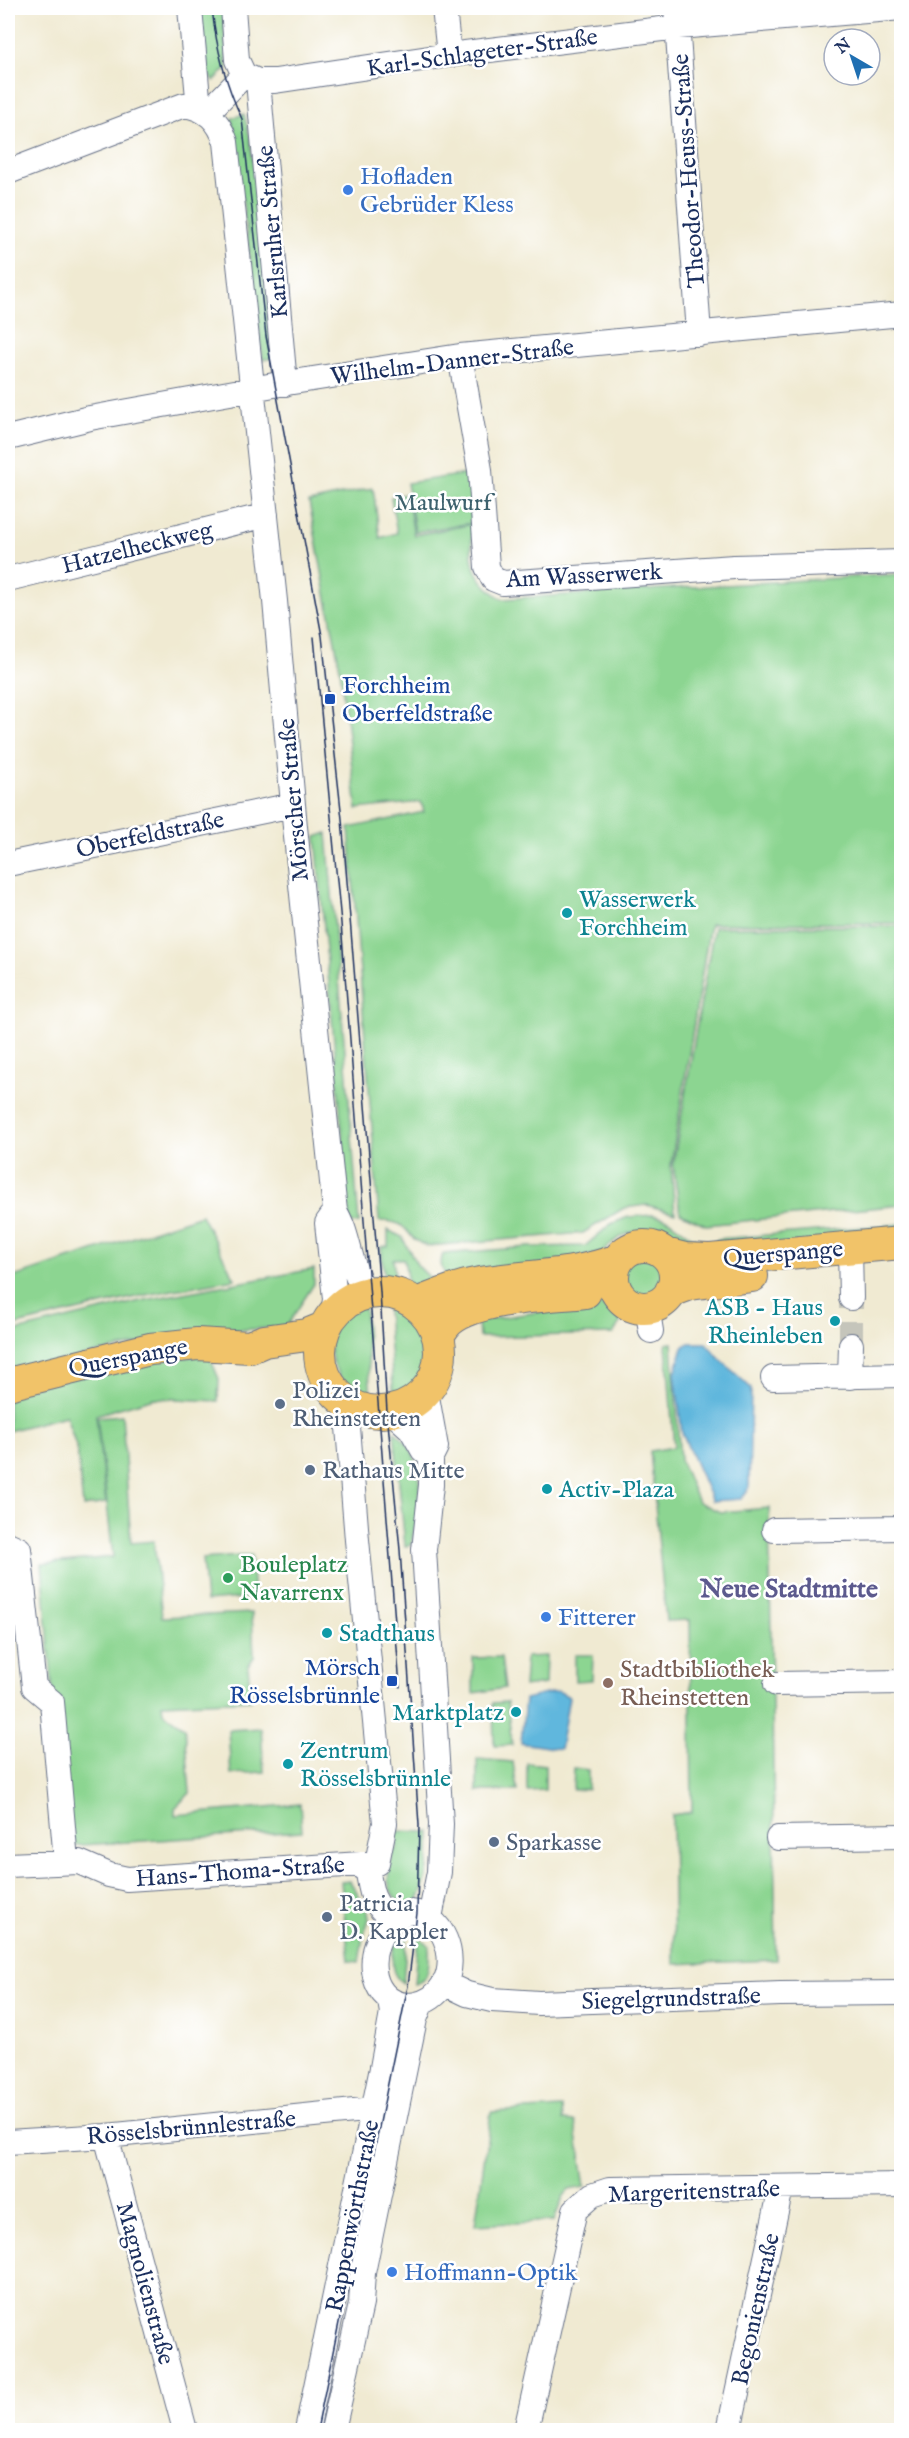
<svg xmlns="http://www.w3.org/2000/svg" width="909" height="2438" viewBox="0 0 909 2438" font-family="'IM FELL English',serif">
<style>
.green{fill:#8cd591;stroke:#548278;stroke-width:1.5}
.water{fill:#61b7dd;stroke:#3e739e;stroke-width:1.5}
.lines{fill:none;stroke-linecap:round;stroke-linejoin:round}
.minor-tunnel{stroke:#c5c5bb;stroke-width:24;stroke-dasharray:24 12;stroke-linecap:butt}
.minor-casing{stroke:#667087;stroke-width:26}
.major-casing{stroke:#667087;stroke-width:34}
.minor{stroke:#fff;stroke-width:24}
.major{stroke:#f1c369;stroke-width:32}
.tram{stroke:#1b2f5e;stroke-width:1.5}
.shop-dot{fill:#3f7fe0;stroke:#fff;stroke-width:2}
.transit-dot{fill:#1a4fb4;stroke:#fff;stroke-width:2}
.culture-dot{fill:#0f9aa8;stroke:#fff;stroke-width:2}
.service-dot{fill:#5c6f8a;stroke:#fff;stroke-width:2}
.leisure-dot{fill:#2e9e5b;stroke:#fff;stroke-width:2}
.education-dot{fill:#8d6e63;stroke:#fff;stroke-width:2}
.labels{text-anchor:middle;stroke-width:5;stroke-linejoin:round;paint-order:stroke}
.street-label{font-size:24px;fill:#1b2f5e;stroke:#fff}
.shop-label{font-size:24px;fill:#366cbe;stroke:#fff;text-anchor:start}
.park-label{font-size:24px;fill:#3d616d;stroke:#fff}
.transit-label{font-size:24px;fill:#164399;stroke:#fff;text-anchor:start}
.culture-label{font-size:24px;fill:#0d838f;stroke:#fff;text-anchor:start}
.service-label{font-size:24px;fill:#4e5e75;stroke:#fff;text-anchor:start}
.leisure-label{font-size:24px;fill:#27864d;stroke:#fff;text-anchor:start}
.education-label{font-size:24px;fill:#785e54;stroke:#fff;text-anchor:start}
.neighbourhood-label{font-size:26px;font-weight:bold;fill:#5c5a8e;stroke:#fff}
</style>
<rect width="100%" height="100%" fill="#fff"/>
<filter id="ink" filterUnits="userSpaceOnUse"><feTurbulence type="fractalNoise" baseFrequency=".0167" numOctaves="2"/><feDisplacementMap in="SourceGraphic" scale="12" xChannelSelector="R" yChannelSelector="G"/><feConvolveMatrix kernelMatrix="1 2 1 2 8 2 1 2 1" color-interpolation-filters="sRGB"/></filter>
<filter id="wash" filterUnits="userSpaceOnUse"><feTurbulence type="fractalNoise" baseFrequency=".008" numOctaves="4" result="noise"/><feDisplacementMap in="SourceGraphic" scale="24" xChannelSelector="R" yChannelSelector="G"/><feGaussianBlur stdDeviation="1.35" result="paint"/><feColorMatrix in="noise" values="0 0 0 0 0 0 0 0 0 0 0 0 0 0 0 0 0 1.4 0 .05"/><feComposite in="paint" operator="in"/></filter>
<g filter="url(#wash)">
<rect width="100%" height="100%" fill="#f0ead2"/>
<path class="green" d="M199,8H223L227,68L214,81L209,76Z
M244,114L250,138L277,357L263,360L232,118Z
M471,473L479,522L415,532L407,483Z
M373,488L380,538L397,533L391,497L407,494L414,535L473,524C469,562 471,577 502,599L901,574V923L710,924L671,1165L675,1213L647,1205L624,1208L583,1233L427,1246C401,1237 414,1221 379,1221L349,828L424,812L421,802L357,809L340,669L309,502Z
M327,833L359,1223L350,1224L316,837Z
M901,926V1205L706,1225L680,1213L673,1164L714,927Z
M201,1215L235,1279L140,1296L8,1327V1279Z
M653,1215L667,1219L692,1237L700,1239L703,1255C696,1252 687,1250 680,1247C676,1244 673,1240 669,1238C645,1222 618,1233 602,1253L451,1283C444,1273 438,1266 443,1254L529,1247L585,1246L611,1224L628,1217Z
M901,1224V1237L715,1254L714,1242L718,1239Z
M388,1230L402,1237L418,1266L440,1288L417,1290L408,1284L404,1259H393L396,1282L385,1280L381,1247L388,1246Z
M623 1277a21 21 0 1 1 42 0a21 21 0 1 1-42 0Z
M314,1269V1284L286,1327L191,1333L8,1372V1333L140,1301Z
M386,1299C400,1303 416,1312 423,1325C437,1353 424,1389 394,1398Z
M364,1302L371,1398C340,1394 318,1348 337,1320C344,1312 355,1306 364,1302Z
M600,1303L621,1321L613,1334L479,1337L478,1321Z
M672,1343L680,1460L698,1502L720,1512L769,1508L776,1960L674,1964L672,1815L692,1812L690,1620L666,1621L650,1451L674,1447L666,1344Z
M209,1355L219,1379L218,1401L154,1398L96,1415L106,1503L83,1507L77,1449L66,1416L8,1431V1393L122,1364Z
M122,1415L131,1543L154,1541L162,1617L252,1613L254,1657L248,1666L251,1700L162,1704L163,1712L185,1728L190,1793L175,1808V1815L300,1804L302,1831L66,1846L42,1564L113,1557L97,1417Z
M394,1431C431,1458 419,1507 411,1545L405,1546Z
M251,1555L254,1597L206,1601L202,1559Z
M575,1655H593L592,1680L575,1681Z
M546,1656L545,1684L524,1687L526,1657Z
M501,1657L505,1688L473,1693V1658Z
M507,1702L512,1745L494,1746L493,1703Z
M261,1728L264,1772L231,1774L228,1730Z
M477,1759L513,1762L517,1791H477Z
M527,1763L545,1765V1790L527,1791Z
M574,1768L588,1770V1789L573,1790Z
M397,1831L430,1832C429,1855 430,1882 416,1902L403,1904C382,1890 388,1872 393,1850L397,1849Z
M350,1881L368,1912L369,1919L363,1937L359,1962L349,1961L341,1882Z
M407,1935L403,1983C388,1973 393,1959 394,1944L402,1936Z
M418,1936L429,1946C429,1961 431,1981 414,1984Z
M562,2108L563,2121L575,2122L585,2187L569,2190L563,2197L554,2221L475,2225L491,2112Z"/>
<path class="water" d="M689,1343H706L719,1358L751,1388L749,1488L741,1499L712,1501L682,1433L675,1373L683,1347Z
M558,1691L569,1697L560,1749L521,1743L525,1699Z"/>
</g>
<g filter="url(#ink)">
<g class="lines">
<path class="minor-tunnel" d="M851,1345V1298"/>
<g class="minor-casing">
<path id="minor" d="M190,8L199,109
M233,8L237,60L244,75
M444,8L449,55
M676,8L699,334
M244,75L258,81H275L449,55L678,27L902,8
M258,81L285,384
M207,113L244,75
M8,172L184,105C207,108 219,121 226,142L275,601L295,827L335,1211C350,1235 349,1267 366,1293
M460,356L480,470L487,567L493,579L503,583L734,567L902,562
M8,438L90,418L274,385L460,356L902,314
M8,579L266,515
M8,864L293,805
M332,1216L327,1223L335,1299L333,1314
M850,1248L851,1298
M647,1307L651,1331
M850,1377L851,1345
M773,1378L902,1375
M426,1391L436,1447L431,1457V1485L424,1550L441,1824L439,1872L430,1918
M391,1411L411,1429L423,1450L431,1457
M774,1530L902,1528
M8,1544L19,1549L34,1687L52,1702L66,1861
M776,1684L902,1682
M778,1838L902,1836
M367,1864C370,1890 371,1905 394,1920
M8,1865L79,1862L109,1875L127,1879L377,1863L385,1823L357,1540L346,1402
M411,1912C443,1914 459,1958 444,1984C431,2006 400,2013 383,1993C362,1967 378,1918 411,1912Z
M444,1983L467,1994L492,2000L539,2003L780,1994L902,1993
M106,2136L185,2430
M8,2142L106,2136L374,2109
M307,2430L382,2068L392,2013L390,2001
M333,2430L361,2304L363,2273L415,2019L421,2004
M526,2430L575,2210L592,2195L610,2189L902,2185
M729,2430L781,2188"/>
</g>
<g class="major-casing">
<path id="major" d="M613 1277a31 31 0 1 1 62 0a31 31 0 1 1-62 0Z
M665,1254L685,1259L710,1260L902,1243
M671,1291L690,1284L752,1276
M320 1352a60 60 0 1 1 120 0a60 60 0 1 1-120 0Z
M417,1304C435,1297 452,1289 470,1285C519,1275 571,1278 618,1260
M438,1334C442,1330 445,1324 450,1320C479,1297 548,1296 585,1292
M8,1384L150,1349L197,1344L250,1347L264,1341L307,1335L324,1328"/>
</g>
<use href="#minor" class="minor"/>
<use href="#major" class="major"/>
<path class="tram" d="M212,8C216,47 225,83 242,119L266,336L322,636L342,819L380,1292L387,1412L400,1550L419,1825L417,1913L408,1986L317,2430
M314,637L341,923L400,1687"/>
</g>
</g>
<g class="shop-dot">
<circle cx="348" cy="190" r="6"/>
<circle cx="546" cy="1617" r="6"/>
<circle cx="392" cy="2272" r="6"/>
</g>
<g class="transit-dot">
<rect x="324" y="693" width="12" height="12" rx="3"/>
<rect x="386" y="1675" width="12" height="12" rx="3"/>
</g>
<g class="culture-dot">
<circle cx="567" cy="913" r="6"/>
<circle cx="835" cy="1321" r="6"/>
<circle cx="547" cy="1489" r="6"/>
<circle cx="327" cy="1633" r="6"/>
<circle cx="516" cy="1712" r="6"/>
<circle cx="288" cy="1764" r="6"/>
</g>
<g class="service-dot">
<circle cx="280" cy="1404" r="6"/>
<circle cx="310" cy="1470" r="6"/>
<circle cx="494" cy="1842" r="6"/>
<circle cx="327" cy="1917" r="6"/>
</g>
<circle class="leisure-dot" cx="228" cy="1578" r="6"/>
<circle class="education-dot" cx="608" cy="1683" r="6"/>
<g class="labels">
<g class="street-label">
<text transform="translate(482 52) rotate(-8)" y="8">Karl-Schlageter-Straße</text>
<text transform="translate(688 171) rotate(-94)" y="8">Theodor-Heuss-Straße</text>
<text transform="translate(272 232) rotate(-95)" y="8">Karlsruher Straße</text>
<text transform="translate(452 361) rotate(-7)" y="8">Wilhelm-Danner-Straße</text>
<text transform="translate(137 547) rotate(-14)" y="8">Hatzelheckweg</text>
<text transform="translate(584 575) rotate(-3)" y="8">Am Wasserwerk</text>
<text transform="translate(293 800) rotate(-95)" y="8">Mörscher Straße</text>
<text transform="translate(150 834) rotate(-12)" y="8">Oberfeldstraße</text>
<text transform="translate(783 1253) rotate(-5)" y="8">Querspange</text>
<text transform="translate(128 1357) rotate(-11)" y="8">Querspange</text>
<text transform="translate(240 1871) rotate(-4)" y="8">Hans-Thoma-Straße</text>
<text transform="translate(671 1998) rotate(-2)" y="8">Siegelgrundstraße</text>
<text transform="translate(191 2127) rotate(-5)" y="8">Rösselsbrünnlestraße</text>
<text transform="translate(694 2191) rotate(-2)" y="8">Margeritenstraße</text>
<text transform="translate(352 2216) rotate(-79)" y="8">Rappenwörthstraße</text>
<text transform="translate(146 2283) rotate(75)" y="8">Magnolienstraße</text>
<text transform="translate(755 2309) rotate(-78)" y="8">Begonienstraße</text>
</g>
<g class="shop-label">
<text x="360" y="184">Hofladen<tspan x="360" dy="28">Gebrüder Kless</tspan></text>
<text x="558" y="1625">Fitterer</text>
<text x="404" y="2280">Hoffmann-Optik</text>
</g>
<g class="park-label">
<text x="443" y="510">Maulwurf</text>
</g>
<g class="transit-label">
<text x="342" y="693">Forchheim<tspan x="342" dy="28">Oberfeldstraße</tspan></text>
<text x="380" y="1675" text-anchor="end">Mörsch<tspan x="380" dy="28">Rösselsbrünnle</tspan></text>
</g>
<g class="culture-label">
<text x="579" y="907">Wasserwerk<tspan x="579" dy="28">Forchheim</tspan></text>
<text x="823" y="1315" text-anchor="end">ASB - Haus<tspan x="823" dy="28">Rheinleben</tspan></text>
<text x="559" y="1497">Activ-Plaza</text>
<text x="339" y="1641">Stadthaus</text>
<text x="504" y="1720" text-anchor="end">Marktplatz</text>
<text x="300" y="1758">Zentrum<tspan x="300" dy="28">Rösselsbrünnle</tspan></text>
</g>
<g class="service-label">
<text x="292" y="1398">Polizei<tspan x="292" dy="28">Rheinstetten</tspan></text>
<text x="322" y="1478">Rathaus Mitte</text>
<text x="506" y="1850">Sparkasse</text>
<text x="339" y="1911">Patricia<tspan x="339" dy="28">D. Kappler</tspan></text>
</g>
<g class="leisure-label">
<text x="240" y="1572">Bouleplatz<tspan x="240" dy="28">Navarrenx</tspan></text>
</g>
<g class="education-label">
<text x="620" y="1677">Stadtbibliothek<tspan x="620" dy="28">Rheinstetten</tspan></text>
</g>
<g class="neighbourhood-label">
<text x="789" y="1597">Neue Stadtmitte</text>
</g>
</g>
<rect width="909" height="2438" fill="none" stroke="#fff" stroke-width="30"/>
<g transform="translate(852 57) rotate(321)"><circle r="28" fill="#ffffff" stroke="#a4acbf" stroke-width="1.5"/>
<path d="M0-4.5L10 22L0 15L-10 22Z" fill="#1f6fb2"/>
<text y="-9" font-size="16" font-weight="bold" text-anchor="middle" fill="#1b2f5e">N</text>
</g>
</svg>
